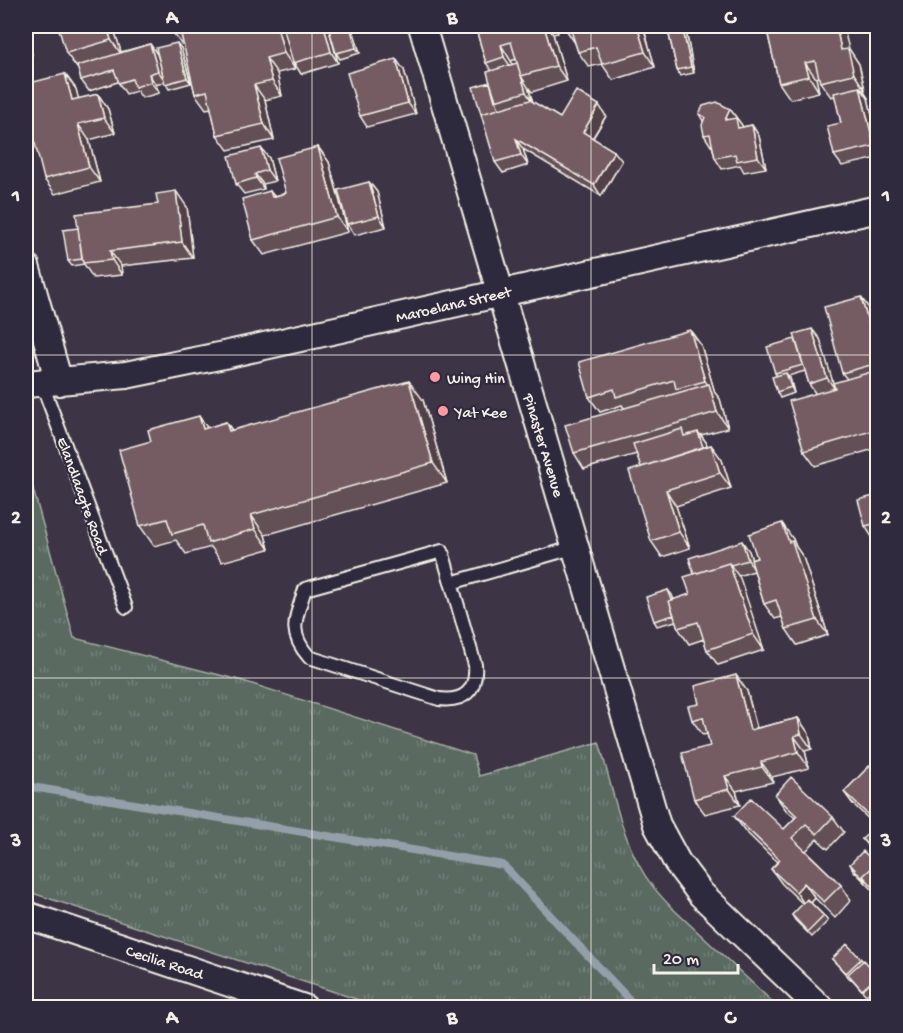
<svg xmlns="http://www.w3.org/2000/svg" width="903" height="1033" viewBox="0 0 903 1033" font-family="'Gochi Hand',sans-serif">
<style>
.grass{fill:url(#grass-tufts);stroke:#a7aea4;stroke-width:1.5}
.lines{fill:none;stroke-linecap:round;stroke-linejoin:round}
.stream{stroke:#959faa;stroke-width:8}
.lane-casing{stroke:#f4f1e8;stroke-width:16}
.street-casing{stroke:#f4f1e8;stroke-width:30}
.lane{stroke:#2f2a3d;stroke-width:12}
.street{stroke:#2f2a3d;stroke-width:26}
.wall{fill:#644f56;stroke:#f4f1e8;stroke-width:1.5;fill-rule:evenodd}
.shaded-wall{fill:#514046;stroke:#f4f1e8;stroke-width:1.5}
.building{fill:#745c64;stroke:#f4f1e8;stroke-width:1.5}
.grid{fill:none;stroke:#f4f1e8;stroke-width:1.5;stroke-opacity:0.55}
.poi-dot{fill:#ff9aa2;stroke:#2f2a3d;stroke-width:2}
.labels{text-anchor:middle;stroke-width:4.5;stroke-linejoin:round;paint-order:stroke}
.street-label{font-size:16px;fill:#f4f1e8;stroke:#2f2a3d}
.poi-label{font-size:16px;fill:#f4f1e8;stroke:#2f2a3d;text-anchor:start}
.neatline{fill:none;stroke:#f4f1e8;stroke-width:2}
.grid-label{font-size:20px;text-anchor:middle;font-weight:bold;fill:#f4f1e8}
</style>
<defs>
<pattern id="grass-tufts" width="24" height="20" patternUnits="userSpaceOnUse" patternTransform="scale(1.5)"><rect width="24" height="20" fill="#5a6a61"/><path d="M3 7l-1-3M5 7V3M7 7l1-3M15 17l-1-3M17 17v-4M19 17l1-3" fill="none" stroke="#728078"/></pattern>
</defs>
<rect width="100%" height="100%" fill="#3d3445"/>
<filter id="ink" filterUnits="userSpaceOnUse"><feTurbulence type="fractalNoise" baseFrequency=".0167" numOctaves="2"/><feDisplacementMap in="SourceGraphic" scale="12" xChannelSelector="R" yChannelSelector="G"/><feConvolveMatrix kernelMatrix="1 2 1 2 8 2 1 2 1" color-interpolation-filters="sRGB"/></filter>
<g filter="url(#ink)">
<path class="grass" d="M26,463L74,638L243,681L473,755L479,776L599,742C611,782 619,828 639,865C647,881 658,893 670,906L778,1007H378L353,998L26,891Z"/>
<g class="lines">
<path class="stream" d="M26,786L503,865L637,1008"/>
<g class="lane-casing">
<path id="lane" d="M42,384L126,607
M442,551L475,665C477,690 465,702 439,699L309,657C287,632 296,618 305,589Z
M451,583L576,547"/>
</g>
<g class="street-casing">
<path id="street" d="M422,26L657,825L677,862L701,894L820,1008
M26,266L59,382
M26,384L126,375L224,355L878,209
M26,915L304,1008"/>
</g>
<use href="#lane" class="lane"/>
<use href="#street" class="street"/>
</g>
<path class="wall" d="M113,26L121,52L150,44L157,54L181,48L191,83L169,89L165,82L156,85L159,93L142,98L137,91L126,94L118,82L89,91L81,80L78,68H77L66,53Z
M172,26H328L338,63L301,74L293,61L295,69L277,73L282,96L265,100L274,140L228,150L217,135L211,108L206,109L195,94L184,44H181L174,34Z
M328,26H352L360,53L340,59L336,53Z
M475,26H556L558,33L553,34L567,81L532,92L528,87L533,102L560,118L606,116L593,138L622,161L601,196L523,149L528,165L503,173L495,162L490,82L492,71L486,63ZM516,59L517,63L513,65L511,61Z
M564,26H643L655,67L613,80L602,64L589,67L578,52L575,43L565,28Z
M667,26H685L694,73L680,76L677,70Z
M766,26L849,49L859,64L865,90H863L868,98L878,140V158L842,166L834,155L841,123L835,96L831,97L820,82L819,77L816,78L819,92L790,99L779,83Z
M26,29L32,55L26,57Z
M404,70L416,114L367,127L360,116Z
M65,74L76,89L78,99L98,94L108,109L115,133L89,140L100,182L55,194L44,179Z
M730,109L743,127L752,125L759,136L766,168L744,172L740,165L722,169L715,158L712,145L711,146L704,135L703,121L699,114Z
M318,147L329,162L348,232L264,255L253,240L270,191L274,196L286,193Z
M269,158L275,181L263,184L264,189L244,194L236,184Z
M369,182L377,192L386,227L355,235L347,224Z
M187,207L193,258L121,266L122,275L93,278L84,264L72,266L68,261Z
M868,307L878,341V448L815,466L804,451L815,393L809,384L805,371L788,376L790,378L794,393L780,398L777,392V376L775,373L820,339L834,388L847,379L842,373Z
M701,345L715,393L720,399L728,428L701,435L706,442L707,446L711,445L722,460L731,488L676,506L690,548L662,557L651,541L641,467L637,454L584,469L574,453L624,408L622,405L600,412L589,397Z
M423,400L447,483L265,535L269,549L222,562L211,547L186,554L176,540L154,546L140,526L207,428L226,422L232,430Z
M878,495V536L872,537L865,526Z
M793,539L796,547L803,557L828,635L797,645L786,629L782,617L775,619L764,604L754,571L738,576L764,650L718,665L707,650L704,639L689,644L678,628L676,621L657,626L654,621L668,590L672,595L674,600L690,594L694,574L749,551L752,560Z
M747,691L757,728L798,718L809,734L812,749L805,751L809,768L772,777L773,782L736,791L740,805L705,814L694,799L710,746L707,734L703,735L692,720Z
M878,757V828L852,803L844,792Z
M775,795L833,817L844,832L828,849L817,839L806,851L841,885L851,900L835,918L815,898L811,903L824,916L828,921L812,937L795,920L792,915L803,904L782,884L771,869L777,862L745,831L734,816L784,829L795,818L786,810Z
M878,835V855L876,856L862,839Z
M878,862V903L874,898L877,895L870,887L853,870L850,864H876Z
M832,959H861L878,975V985L866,995L851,978L850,979Z"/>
<path class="shaded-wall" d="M107,26H113L122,55L111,40Z
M277,26H285L295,69L284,53Z
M324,26H328L338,63L331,52Z
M350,26H352L360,53L356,48Z
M544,26H547L553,34L567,81L556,66Z
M637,26H643L655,67L645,52Z
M682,26H685L694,73L691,67Z
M836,26H843L849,49L859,64L865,90L854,74L841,50Z
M26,29L32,55L26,45Z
M177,43L181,48L191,83L187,78Z
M150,44L157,54L166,82L158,71Z
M501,45L511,61L515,73L504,57Z
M266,58L277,73L282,96L272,81Z
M396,59L404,70L416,114L408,103Z
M517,63L521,76L528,87L533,103L526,92Z
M805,63L816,78L819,92L809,76Z
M65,74L76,89L83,116L72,100Z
M149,74L156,85L159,93L151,82Z
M254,85L265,100L274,140L264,124Z
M860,87L868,98L878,140V151L874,146Z
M98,94L108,109L115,133L104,118Z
M599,105L606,116L590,142L583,132Z
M730,109L744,128L746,139L725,120Z
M78,124L89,140L100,182L89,167Z
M752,125L759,136L766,168L758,157Z
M516,139L523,149L528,165L521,155Z
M318,147L329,162L348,232L337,217Z
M261,148L269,158L275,181L267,170Z
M614,151L622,161L601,196L594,185Z
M255,174L263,184L264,189L256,178Z
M369,182L377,192L386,227L379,216Z
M176,191L187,207L193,258L182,242Z
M110,251L121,266L122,275L112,260Z
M861,297L868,307L878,341V357Z
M812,329L820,339L835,389L827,378Z
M690,330L701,345L715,393L720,399L728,428L717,412L710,387L705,381Z
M786,373L790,378L794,393L791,387Z
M409,381L423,400L447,483L433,463Z
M199,416L213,436L203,429Z
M226,422L240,442L229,431Z
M698,432L706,442L712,462L704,452Z
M711,445L722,460L731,488L720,473Z
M666,490L676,506L690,548L679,532Z
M251,515L265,535L269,549L255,529Z
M782,523L793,539L796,547L803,557L828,635L817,620Z
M742,541L749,551L755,571L748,560Z
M729,563L740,578L764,650L753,634Z
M736,675L747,691L761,746L750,730Z
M798,718L809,734L812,749L801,734Z
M794,736L805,751L809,768L798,752Z
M761,762L772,777L773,782L762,767Z
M725,776L736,791L740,805L729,789Z
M804,883L815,898L807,908L796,892Z"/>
<path class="building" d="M58,26H107L111,40L66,53Z
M172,26H202L180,30L181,32L174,34Z
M202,26H277L284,53L266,58L272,81L254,85L264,124L217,135L207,91L195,94L180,30Z
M283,26H324L331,52L293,63Z
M328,26H350L356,48L336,53Z
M475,26H544L556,66L521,76L511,42L501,45L504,57L486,63Z
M564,26H637L645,52L602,64L596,47L578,52L570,27L565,28Z
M667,26H682L691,67L677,70Z
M766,26H836L841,50L848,49L854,74L820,82L815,61L805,63L809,76L779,83Z
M177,43L187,78L165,84L156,48Z
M150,44L158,71L149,74L151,82L135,87L132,79L119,83L114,70L81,80L77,66Z
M396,59L408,103L360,116L347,73Z
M517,63L526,92L495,101L487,72Z
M65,74L72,100L98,94L104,118L78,124L89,167L44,179L26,108V84Z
M490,82L499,109L481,114L473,87Z
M860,87L874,146L834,155L827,126L841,123L834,93Z
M576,91L599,105L583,132L614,151L594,185L516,139L521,155L495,162L481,114L530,100L560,118Z
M717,102L730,109L725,120L736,118L738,128L752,125L758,157L737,161L735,154L715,158L710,134L704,135L702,125L705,117L699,114L703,106Z
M318,147L337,217L253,240L242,199L270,191L272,197L286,193L276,158Z
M261,148L267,170L255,174L256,178L236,184L229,156Z
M369,182L379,216L347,224L338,190Z
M176,191L182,242L110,251L112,260L83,263L76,214L158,204L156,194Z
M78,228L82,259L68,261L63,230Z
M861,297L878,357V363L842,373L824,307Z
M812,329L827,378L809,384L794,334Z
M690,330L705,381L676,389L674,380L616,397L614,389L589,397L579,362Z
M795,339L803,365L775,373L767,347Z
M878,370V429L804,451L789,401L835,388L833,383Z
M786,373L791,387L777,392L772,377Z
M409,381L433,463L251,515L255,529L208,543L203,525L172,534L167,519L140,526L119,450L151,441L148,430L199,416L203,429L226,422L229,431Z
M709,384L717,412L574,453L565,425Z
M682,429L684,436L698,432L703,447L641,467L633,444Z
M711,445L720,473L666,490L679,532L651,541L629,471Z
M878,495V523L865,526L858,500Z
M782,523L789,542L792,541L817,620L786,629L776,600L764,604L751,560L757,558L749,534Z
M742,541L748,560L731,565L729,563L694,574L689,558Z
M729,563L753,634L707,650L698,622L678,628L669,601L690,594L684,577Z
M668,590L672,600L669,601L674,615L654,621L646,597Z
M736,675L750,730L798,718L801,734L794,736L798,752L761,762L762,767L725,776L729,789L694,799L682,753L710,746L703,717L692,720L688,706L699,704L695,686Z
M878,757V824L844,792Z
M791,777L833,817L817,834L806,824L792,838L841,885L824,902L804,883L796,892L771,869L780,860L734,816L751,798L784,829L797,816L775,795Z
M873,829L878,835V845L872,850L862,839Z
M863,851L876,864L863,876L866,882L850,864Z
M878,862V892L863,876Z
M878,894V902L874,898Z
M807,899L824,916L808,932L792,915Z
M847,944L861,959L846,973L832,959Z
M864,960L878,976L862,990L848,974Z"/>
</g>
<path class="grid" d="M312,26V1008M591,26V1008M26,355H878M26,678H878"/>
<g class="poi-dot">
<circle cx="435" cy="377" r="6"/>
<circle cx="443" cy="411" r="6"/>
</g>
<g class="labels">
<g class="street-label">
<text transform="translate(453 303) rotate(-13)" y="6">Maroelana Street</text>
<text transform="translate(545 445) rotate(73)" y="6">Pinaster Avenue</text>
<text transform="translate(84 495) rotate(70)" y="6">Elandlaagte Road</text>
<text transform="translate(165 961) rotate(18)" y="6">Cecilia Road</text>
</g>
<g class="poi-label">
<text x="447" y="383">Wing Hin</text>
<text x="455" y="417">Yat Kee</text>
</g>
</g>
<rect width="903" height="1033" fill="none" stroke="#2f2a3d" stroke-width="66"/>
<path d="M654 964v9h84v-9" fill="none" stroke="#f4f1e8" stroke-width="3"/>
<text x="663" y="964" font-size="18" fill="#f4f1e8" stroke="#2f2a3d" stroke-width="4.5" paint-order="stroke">20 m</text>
<rect x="33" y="33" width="837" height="967" class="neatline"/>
<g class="grid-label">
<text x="172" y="23">A</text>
<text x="452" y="23">B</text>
<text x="730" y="23">C</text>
<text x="16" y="201">1</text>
<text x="886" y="201">1</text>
<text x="16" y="523">2</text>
<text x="886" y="523">2</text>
<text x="16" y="846">3</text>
<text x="886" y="846">3</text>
<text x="172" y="1023">A</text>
<text x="452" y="1023">B</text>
<text x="730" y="1023">C</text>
</g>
</svg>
